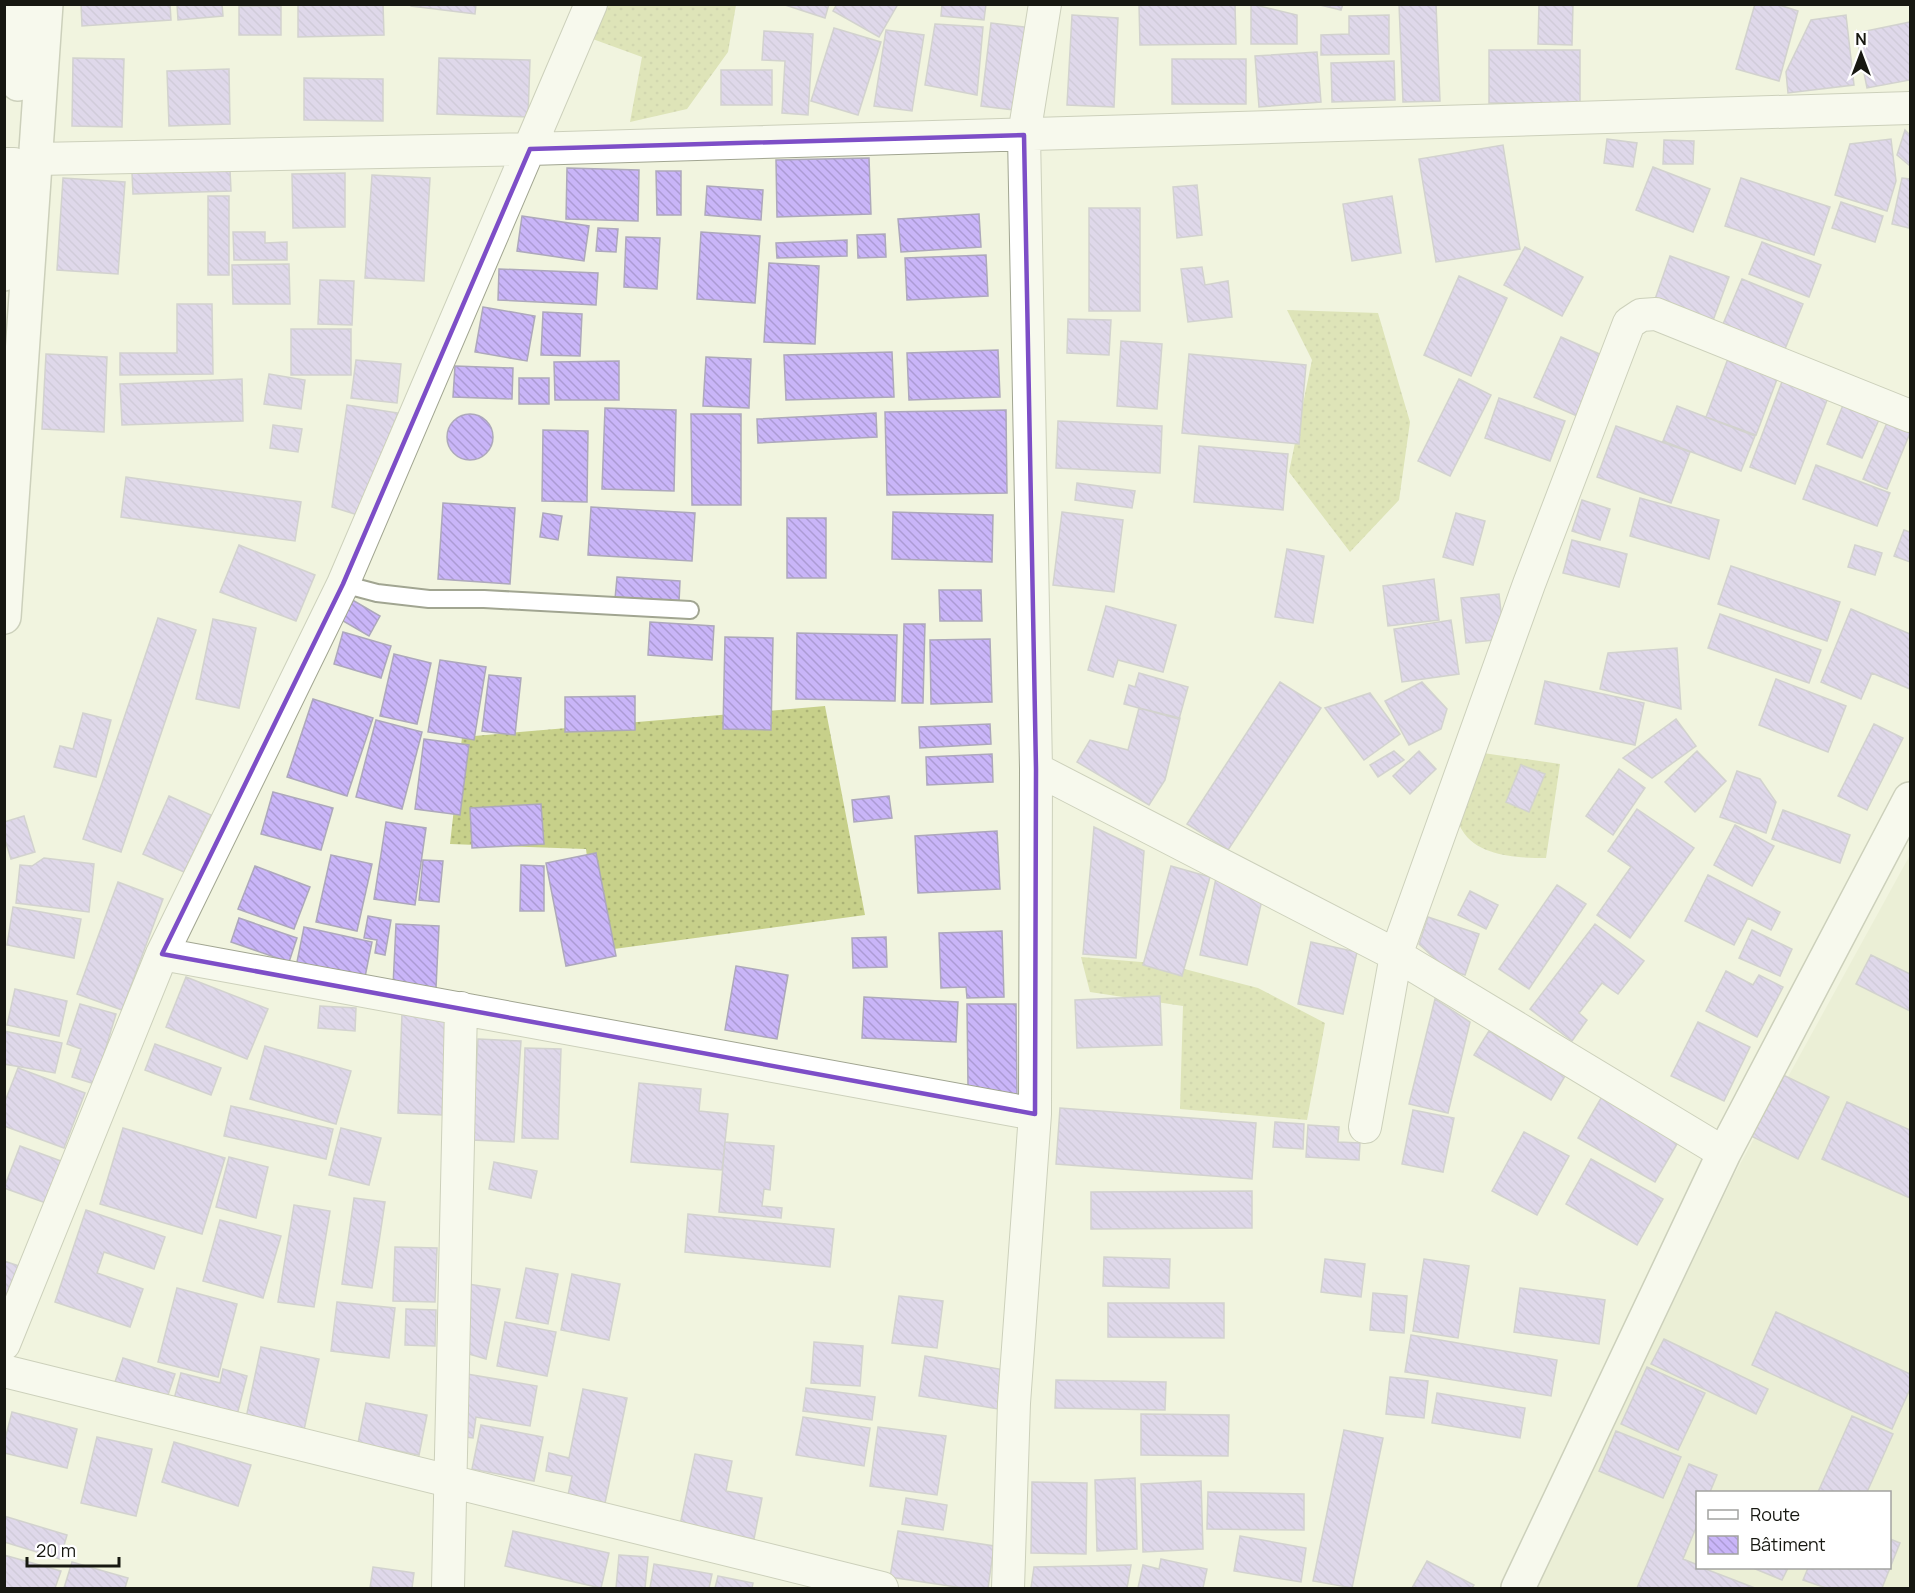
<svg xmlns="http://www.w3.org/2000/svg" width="1915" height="1593" viewBox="0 0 1915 1593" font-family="Manrope,sans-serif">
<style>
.built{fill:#e5e9cd;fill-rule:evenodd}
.grass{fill:url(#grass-dots)}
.building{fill:url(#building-back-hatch);stroke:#ada8bb;stroke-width:1.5}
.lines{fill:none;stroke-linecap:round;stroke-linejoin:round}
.service-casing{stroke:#a1a591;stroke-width:20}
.minor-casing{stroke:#a1a591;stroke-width:34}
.tertiary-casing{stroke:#a1a591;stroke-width:36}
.service{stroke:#fff;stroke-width:16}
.minor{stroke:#fff;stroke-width:32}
.tertiary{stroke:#fff;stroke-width:33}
.marked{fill:none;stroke:#7d4ec7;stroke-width:4.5;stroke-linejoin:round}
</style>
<defs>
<pattern id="grass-dots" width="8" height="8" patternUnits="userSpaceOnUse" patternTransform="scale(1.5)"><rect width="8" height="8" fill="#c7d08a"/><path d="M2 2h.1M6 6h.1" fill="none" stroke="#aab276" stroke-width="1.8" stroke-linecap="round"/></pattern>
<pattern id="building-back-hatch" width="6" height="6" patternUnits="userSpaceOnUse" patternTransform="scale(1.5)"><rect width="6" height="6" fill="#c9b5f8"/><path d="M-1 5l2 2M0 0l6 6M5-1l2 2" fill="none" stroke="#ac9bd4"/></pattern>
</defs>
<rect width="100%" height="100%" fill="#f1f4df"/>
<path class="built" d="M1910,855V1588H1536L1734,1175ZM1698,1492H1890V1568H1698Z"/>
<path class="grass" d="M591,5H736L728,52L687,109L630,122L642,57L579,34Z
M1287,310L1378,313L1410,422L1399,500L1350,552L1289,472L1312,360Z
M825,706L865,915L599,951L586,849L450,844L462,737Z
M1483,753L1560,764L1546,858C1519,858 1478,857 1462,830C1458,824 1456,816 1453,808Z
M1081,957L1165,964L1258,988L1325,1023L1307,1120L1180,1109L1183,1006L1090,992Z"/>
<path class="building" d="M81,4H170L171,20L82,26Z
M177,4H222L223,16L178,20Z
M298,4H383L384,35L298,37Z
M411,4H476L475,14L411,6Z
M782,4H829L825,18Z
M837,4H898L879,37L833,11Z
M942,4H986L984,20L941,16Z
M1235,4L1236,44L1140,45L1139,5Z
M1251,4L1297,15V44H1251Z
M1316,4H1343L1341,10Z
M1399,4H1436L1440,101L1403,102Z
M1539,4H1573L1572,45L1538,44Z
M1755,4H1776L1798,11L1779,81L1736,69Z
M239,6H281V35H239Z
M1072,15L1118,18L1114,107L1067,105Z
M1389,15V54L1321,55V35L1349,34V16Z
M1846,15L1854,85L1788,93L1786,72L1811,20Z
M1910,22V80L1867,88L1856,33Z
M991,23L1032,28L1022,111L981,106Z
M935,24L983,27L977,95L925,85Z
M834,28L881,42L858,115L811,101Z
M886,30L924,35L912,111L874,106Z
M764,31L813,34L808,115L782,113L785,61L762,60Z
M1489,50H1580V103H1489Z
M1317,52L1321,102L1259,107L1255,56Z
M73,58L124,59L122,127L72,126Z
M439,58L530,60L528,117L437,114Z
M1172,59H1246V104H1172Z
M1394,61L1395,100L1332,102L1331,63Z
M229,69L230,124L169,126L167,71Z
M721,70H772V105H721Z
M304,78L383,79V121L304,120Z
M1905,130L1910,135V166L1897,155Z
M1607,139L1637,143L1633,167L1604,163Z
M1891,139L1896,181L1887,211L1835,195L1850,144Z
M1664,140L1694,141L1693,164H1663Z
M1503,145L1520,249L1436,262L1419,159Z
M869,158L871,214L777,217L776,160Z
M1653,167L1710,189L1693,232L1636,210Z
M567,168L639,170L638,221L566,219Z
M230,170L231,191L133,194L132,173Z
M656,171H681V215H657Z
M345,173V227L293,228L292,174Z
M372,175L430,178L424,281L365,278Z
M63,178L125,182L118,274L57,270Z
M1741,178L1830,207L1814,255L1725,226Z
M1902,178L1910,179L1909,228L1892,224Z
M1197,185L1202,235L1177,238L1173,187Z
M707,186L763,190L761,220L705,215Z
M208,196H229V275H208Z
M1392,196L1401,253L1352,261L1343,204Z
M1841,202L1883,216L1875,242L1832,228Z
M1089,208H1140V311H1089Z
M979,214L981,247L901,252L898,219Z
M522,216L589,226L584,261L517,251Z
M598,228L618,229L616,252L596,251Z
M233,232H265V243L287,242V260H234Z
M701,232L760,236L755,303L697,299Z
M885,234L886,257L858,258L857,235Z
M626,237L660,238L657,289L624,287Z
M847,240V256L777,258L776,243Z
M1762,242L1821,265L1809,297L1749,274Z
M1525,247L1583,277L1562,316L1504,285Z
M986,255L988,296L907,300L905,258Z
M1670,256L1729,277L1711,326L1653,305Z
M769,263L819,266L815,344L764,342Z
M289,264L290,304H233L232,265Z
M1202,267L1205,285L1228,281L1232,317L1188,322L1181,269Z
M499,269L598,273L596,305L498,300Z
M1459,276L1507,298L1471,376L1424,355Z
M1742,279L1803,304L1785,349L1723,324Z
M320,280L354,281L352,325L318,324Z
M177,304H212L213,374L120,375V353H177Z
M483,307L535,316L527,361L475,352Z
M543,312L582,314L580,356L541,355Z
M1068,319L1111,320L1109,355L1067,353Z
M291,329H351V375H291Z
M1561,337L1604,356L1577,416L1534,397Z
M1121,341L1162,344L1157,409L1117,406Z
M998,350L1000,397L909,400L907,353Z
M892,352L894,397L786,400L784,355Z
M46,354L107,357L104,432L42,429Z
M1189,354L1306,365L1299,444L1182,433Z
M1729,356L1779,374L1756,435L1706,417Z
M706,357L751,359L749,408L703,406Z
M356,360L401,364L397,403L351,398Z
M619,361V400H555L554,362Z
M455,366L513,368L512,399L453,397Z
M269,374L305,380L301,409L264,404Z
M519,378H549V404H519Z
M242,379L243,421L122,425L120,384Z
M1459,379L1491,395L1450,476L1418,461Z
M1783,379L1829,395L1795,484L1750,467Z
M1499,398L1565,421L1550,461L1485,438Z
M1846,398L1882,413L1862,458L1827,444Z
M347,405L398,413L358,515L332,507Z
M1677,406L1755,436L1741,471L1663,441Z
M605,408L676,410L674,491L602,489Z
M1006,410L1007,493L887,495L885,412Z
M876,413L877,437L758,443L757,419Z
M447 437a23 23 0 1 1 46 0a23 23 0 1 1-46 0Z
M691,414H741V505H692Z
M1889,418L1910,427V433L1887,489L1863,479Z
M1058,421L1162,426L1160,473L1056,468Z
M273,425L302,429L298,452L270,448Z
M1616,426L1690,452L1671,503L1597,477Z
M543,430L588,431L587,502L542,501Z
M1199,446L1288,454L1283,510L1194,502Z
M1816,465L1890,493L1877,526L1803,499Z
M126,477L301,502L295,541L121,517Z
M1077,483L1135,491L1132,508L1075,500Z
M1640,498L1719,520L1709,559L1630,536Z
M1582,500L1610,509L1600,540L1572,531Z
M443,503L515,508L510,584L438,579Z
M591,507L695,513L692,561L588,555Z
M893,512L993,515L992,562L892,559Z
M1062,512L1123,520L1114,592L1053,585Z
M543,513L562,516L558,540L540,537Z
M1456,513L1485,521L1473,565L1443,557Z
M787,518H826V578H787Z
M1904,530L1910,532V562L1894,556Z
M1572,540L1627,554L1619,587L1563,573Z
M239,545L315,575L296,621L220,592Z
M1855,545L1882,553L1875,575L1848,567Z
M1287,549L1324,556L1313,623L1275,617Z
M1731,566L1840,602L1827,641L1718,604Z
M617,577L680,581L679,603L615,599Z
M1434,579L1439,620L1388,626L1383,586Z
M939,590H981L982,621H940Z
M1499,594L1504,639L1466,643L1461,598Z
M349,598L380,616L369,636L338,618Z
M1106,606L1176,625L1163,672L1118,660L1113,677L1088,670Z
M1851,609L1910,634V689L1872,673L1861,699L1821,682Z
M1720,614L1821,650L1809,683L1708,648Z
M158,618L196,630L121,852L83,839Z
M213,619L256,628L239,708L196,699Z
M1451,620L1459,674L1402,682L1394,629Z
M650,622L714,626L712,660L648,655Z
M904,624H925L923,703H902Z
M343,632L391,646L381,678L334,664Z
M797,633L897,635L895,701L796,699Z
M725,637L773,638L771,730L723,729Z
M990,639L992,702L931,704L930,640Z
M1677,648L1681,709L1600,689L1608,653Z
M394,654L431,663L417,724L380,716Z
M440,660L486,667L474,740L428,732Z
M1139,673L1188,687L1179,719L1124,704L1129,685L1135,687Z
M489,675L521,678L515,735L482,731Z
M1776,679L1846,706L1828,752L1759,725Z
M1545,681L1644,703L1635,745L1535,724Z
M1280,682L1321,708L1228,850L1187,824Z
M1422,682L1447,709L1441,729L1409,745L1385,701Z
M1370,693L1400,734L1364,760L1325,708Z
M635,696V730L565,732V697Z
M313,699L373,718L347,796L287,777Z
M1139,708L1180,718L1165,780L1149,805L1077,762L1090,740L1128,750Z
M83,713L111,720L96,777L54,767L60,746L73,749Z
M1676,719L1696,746L1652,778L1623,758Z
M376,720L422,732L402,809L356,797Z
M990,724L991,744L920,748L919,727Z
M1874,724L1903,738L1867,810L1838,796Z
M424,739L469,745L460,815L415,809Z
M1394,751L1404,760L1378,777L1370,765Z
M1419,751L1436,769L1410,794L1393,776Z
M1697,751L1726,781L1695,812L1665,782Z
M992,754L993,782L927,785L926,757Z
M1521,765L1545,774L1529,812L1506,802Z
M1619,769L1645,788L1613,835L1586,816Z
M1737,771L1760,779L1776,802L1766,833L1720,817Z
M273,792L333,808L321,850L261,834Z
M169,796L211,815L184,872L143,854Z
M889,796L892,818L854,822L852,800Z
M541,804L544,844L472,848L470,808Z
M1637,809L1694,848L1630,938L1597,915L1631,867L1608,851Z
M1783,810L1850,835L1840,863L1772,839Z
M24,816L35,852L11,859L4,837V822Z
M386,822L426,828L415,905L374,899Z
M1735,825L1774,846L1752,886L1714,865Z
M1094,827L1144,851L1136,958L1083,954Z
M997,831L1000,889L918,893L915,836Z
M596,853L616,956L566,966L546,863Z
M331,855L372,864L357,931L316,922Z
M44,858L94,864L89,912L16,903L20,865L32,866Z
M423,860L443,861L439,902L419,900Z
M521,865L544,866V911H520Z
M255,866L310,887L294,929L238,909Z
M1171,866L1210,877L1182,976L1143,965Z
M1708,875L1780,912L1771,930L1748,918L1734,945L1685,921Z
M1216,878L1262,900L1247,965L1200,955Z
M118,882L163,899L122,1010L77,994Z
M1557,885L1586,904L1529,989L1499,969Z
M1470,891L1498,905L1486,929L1458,915Z
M13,907L81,919L74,958L7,945Z
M368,916L391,920L385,955L375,953L377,940L364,938Z
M1428,917L1479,934L1465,975L1445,968L1419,944Z
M239,918L297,938L289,962L231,942Z
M396,924L439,926L436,988L393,986Z
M1595,924L1644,961L1618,994L1602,983L1579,1013L1587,1020L1572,1041L1530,1009Z
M304,927L372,942L364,982L296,967Z
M1752,930L1792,949L1780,976L1739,958Z
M1002,931L1004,997L967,998L966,987L941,988L939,933Z
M886,937L887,967L853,968L852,938Z
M1311,942L1357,952L1343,1014L1298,1004Z
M1871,955L1910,974V1011L1856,984Z
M736,966L788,975L777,1039L725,1030Z
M1726,971L1753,985L1759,975L1783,987L1757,1037L1706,1011Z
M186,977L268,1009L247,1059L166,1027Z
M15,989L67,1001L59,1036L7,1025Z
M1160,996L1162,1045L1077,1048L1075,1000Z
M864,997L958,1002L956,1042L862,1038Z
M1435,999L1470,1022L1448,1113L1409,1104Z
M80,1004L116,1014L95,1084L72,1077L81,1049L67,1044Z
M967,1004H1016L1017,1096L968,1086Z
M320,1006L356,1008L355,1031L318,1028Z
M402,1014L446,1016L442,1115L398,1113Z
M1698,1022L1750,1047L1724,1101L1671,1076Z
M4,1031L62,1043L55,1073L4,1064Z
M1489,1031L1565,1076L1551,1100L1474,1055Z
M478,1039L521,1041L514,1142L472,1140Z
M155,1044L221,1068L211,1095L145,1070Z
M265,1046L351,1071L336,1124L250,1099Z
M525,1048L561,1049L558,1139L522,1138Z
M18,1068L85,1093L64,1148L4,1126V1104Z
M1781,1074L1829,1097L1798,1159L1751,1136Z
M639,1083L701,1089L699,1111L728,1114L722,1170L631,1162Z
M1604,1093L1681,1137L1655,1182L1578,1138Z
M1847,1102L1910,1130V1198L1822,1159Z
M231,1106L333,1129L326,1159L224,1136Z
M1060,1108L1256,1123L1252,1179L1056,1164Z
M1413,1110L1454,1118L1443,1172L1402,1164Z
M1275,1122L1304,1124L1303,1149L1273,1147Z
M1308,1125L1339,1127L1338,1142L1360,1143L1359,1160L1306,1157Z
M123,1128L225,1158L202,1234L100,1204Z
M341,1128L381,1138L369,1185L329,1175Z
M1524,1132L1569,1156L1537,1215L1492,1191Z
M725,1142L774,1146L770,1190L764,1189L762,1206L782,1208L781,1218L719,1212Z
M20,1146L61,1161L46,1203L4,1188Z
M229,1157L268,1167L256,1218L216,1207Z
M1591,1159L1663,1199L1637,1245L1566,1204Z
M494,1162L537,1171L531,1198L489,1189Z
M1252,1191V1228L1091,1229V1192Z
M354,1198L385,1202L372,1288L342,1284Z
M294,1205L330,1211L314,1307L278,1302Z
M86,1210L165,1237L154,1269L104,1252L97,1273L143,1289L130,1327L55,1302Z
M688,1214L834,1229L830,1267L685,1252Z
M220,1220L281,1236L263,1298L203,1281Z
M395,1247L437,1248L435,1302L393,1301Z
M1104,1257L1170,1259L1169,1288L1103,1286Z
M1325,1259L1365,1264L1361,1297L1321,1292Z
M1424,1259L1469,1266L1458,1338L1413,1331Z
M4,1261L22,1267L4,1301Z
M526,1268L558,1274L548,1324L516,1318Z
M572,1274L620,1284L609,1340L561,1330Z
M462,1283L500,1289L486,1359L462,1352Z
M177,1288L237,1304L218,1377L158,1362Z
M1520,1288L1605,1300L1599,1344L1514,1332Z
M1373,1293L1407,1296L1404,1333L1370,1330Z
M899,1296L943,1301L937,1348L892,1343Z
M337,1302L395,1308L389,1358L331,1351Z
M1108,1303H1224V1338L1108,1337Z
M406,1309L436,1310L435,1346L405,1345Z
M1776,1312L1910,1374V1389L1892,1429L1752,1365Z
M505,1322L556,1332L547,1376L497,1366Z
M1411,1335L1557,1360L1551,1396L1405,1372Z
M1664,1339L1768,1389L1756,1414L1651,1364Z
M814,1342L863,1346L860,1386L811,1383Z
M261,1347L319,1359L304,1430L246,1418Z
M925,1356L1005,1370L998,1409L919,1396Z
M123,1358L175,1374L167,1398L115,1382Z
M1647,1367L1705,1393L1678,1450L1621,1424Z
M223,1369L247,1376L237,1415L174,1399L181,1373L220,1383Z
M467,1374L537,1386L530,1426L476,1417L473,1438L457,1436Z
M1390,1377L1428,1381L1424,1418L1386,1414Z
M1056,1380L1166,1382L1165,1410L1055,1408Z
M806,1388L875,1397L872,1420L803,1411Z
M583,1389L627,1398L605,1503L568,1495L572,1476L546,1471L549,1453L569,1458Z
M1437,1393L1525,1408L1520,1438L1432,1423Z
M366,1403L427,1415L419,1455L358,1443Z
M12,1412L77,1429L67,1468L4,1453V1443Z
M1141,1414L1229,1415L1228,1456L1141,1455Z
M1852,1416L1893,1434L1867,1492H1818Z
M803,1417L870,1428L864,1466L796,1455Z
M481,1425L543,1437L534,1481L472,1469Z
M878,1427L946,1436L937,1495L870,1486Z
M1344,1430L1383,1438L1352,1588L1313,1581Z
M1616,1431L1681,1457L1663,1498L1599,1471Z
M97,1437L152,1449L136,1516L81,1503Z
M174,1442L251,1465L238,1506L162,1482Z
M695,1454L732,1461L726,1491L762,1498L754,1539L680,1525Z
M1689,1464L1717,1475L1710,1492H1698V1523L1683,1559L1698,1565V1568H1703L1755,1588H1637Z
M1135,1478L1137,1549L1097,1551L1095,1480Z
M1201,1481L1203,1549L1143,1552L1141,1484Z
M1032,1482L1087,1483L1086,1554L1031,1553Z
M1208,1492L1304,1494V1530L1207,1529Z
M906,1498L947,1505L943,1530L902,1524Z
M4,1516L67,1535L60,1559L4,1542Z
M513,1531L609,1553L601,1588L505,1566Z
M898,1531L994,1546L988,1588H963L890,1577Z
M1240,1536L1306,1548L1301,1582L1234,1571Z
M1890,1539L1900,1543L1882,1588H1826L1803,1580L1808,1568H1890Z
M4,1555L61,1571L55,1588H4Z
M619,1555L648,1557L645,1588H616Z
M1161,1559L1207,1569L1203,1588H1138L1143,1565L1159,1569Z
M1427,1561L1474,1585L1472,1588H1412Z
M72,1562L128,1578L125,1588H64Z
M654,1564L712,1574L709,1588H650Z
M1131,1565L1127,1588H1031L1034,1567Z
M373,1567L414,1573L412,1588H370Z
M1753,1568H1788L1782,1580Z
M718,1576L753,1583L752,1588H715Z"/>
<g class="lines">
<g class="service-casing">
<path id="service" d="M343,584L377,593L429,599H484L690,610"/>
</g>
<g class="minor-casing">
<path id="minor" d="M37,159L530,149L1910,108
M4,164H14
M1036,769L1396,955L1724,1153
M162,954L1035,1114
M1365,1127L1396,955L1529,584L1629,323L1641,315L1656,314L1910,416
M4,1344L162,954L343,584L591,4
M4,1371L882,1588
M448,1588L461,1008
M1008,1588L1014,1403L1035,1114L1036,769L1024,135L1045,4"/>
</g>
<g class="tertiary-casing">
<path id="tertiary" d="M18,84L22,4
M4,274L12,189
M4,617L46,4
M1518,1588L1724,1153L1910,799"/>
</g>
<use href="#service" class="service"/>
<use href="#minor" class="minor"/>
<use href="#tertiary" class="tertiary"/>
</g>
<path d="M0 0H1915V1593H0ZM1024,135L1036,769L1035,1114L162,954L343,584L530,149Z" fill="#f1f4df" fill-opacity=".55" fill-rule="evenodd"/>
<path class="marked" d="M1024,135L1036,769L1035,1114L162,954L343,584L530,149Z"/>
<rect width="1915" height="1593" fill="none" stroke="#171811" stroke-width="12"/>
<rect x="1696" y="1491" width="195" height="78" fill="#ffffff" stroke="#a2a3a0" stroke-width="1.5"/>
<rect x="1708" y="1510" width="30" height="9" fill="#ffffff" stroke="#a2a3a0" stroke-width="1.5"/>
<text x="1750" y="1521" font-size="18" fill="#171811">Route</text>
<rect x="1708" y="1536" width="30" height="18" fill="url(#building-back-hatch)" stroke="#a2a3a0" stroke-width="1.5"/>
<text x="1750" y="1551" font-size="18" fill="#171811">Bâtiment</text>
<g transform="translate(1861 54)" stroke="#ffffff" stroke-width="4.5" paint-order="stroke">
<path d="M0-4.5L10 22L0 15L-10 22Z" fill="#171811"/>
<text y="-9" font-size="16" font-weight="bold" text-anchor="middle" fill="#171811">N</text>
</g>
<path d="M27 1557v9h92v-9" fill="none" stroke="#171811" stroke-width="3"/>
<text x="36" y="1557" font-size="18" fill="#171811" stroke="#ffffff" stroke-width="4.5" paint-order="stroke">20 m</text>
</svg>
